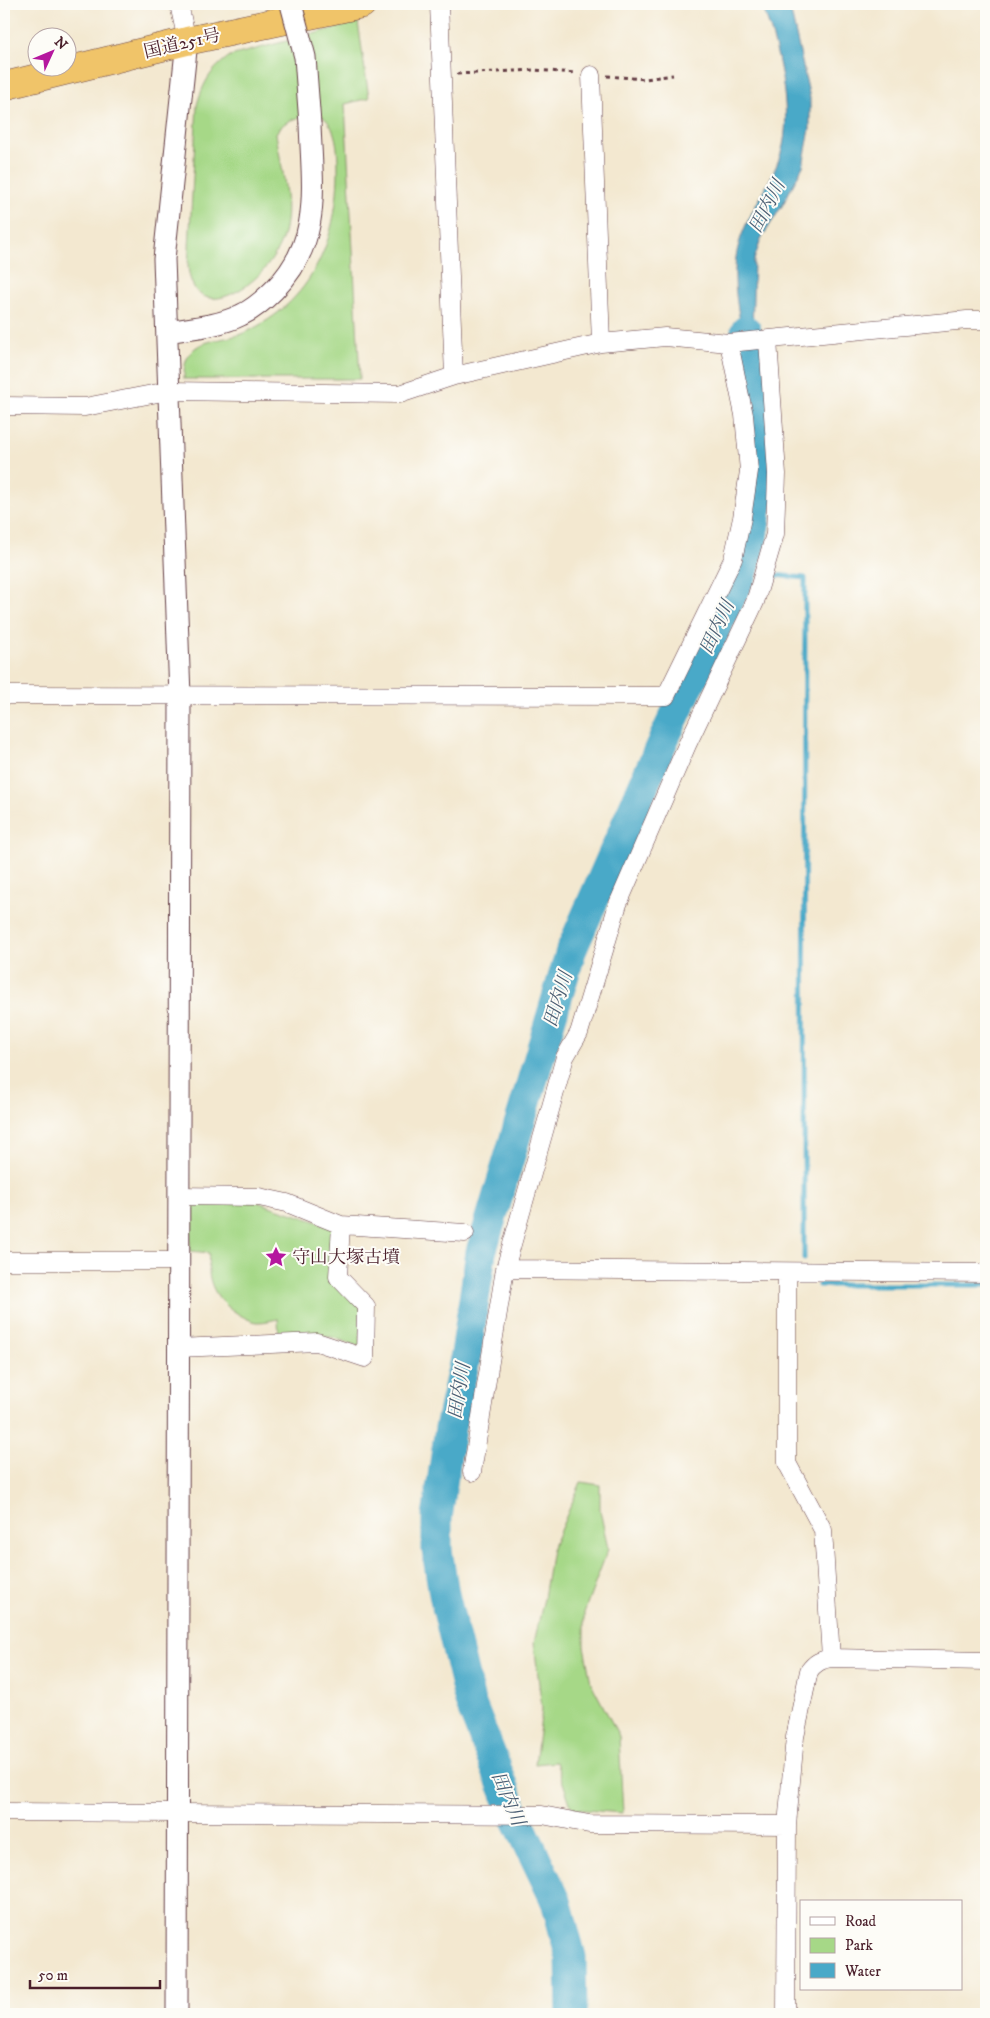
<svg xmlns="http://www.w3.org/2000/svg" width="990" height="2018" viewBox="0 0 990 2018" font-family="'IM FELL DW Pica','Noto Serif JP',serif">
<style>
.green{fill:#a6d887;stroke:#787c59}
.water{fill:#49a9c8;stroke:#4a647a}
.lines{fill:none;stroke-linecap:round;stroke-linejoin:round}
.stream{stroke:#49a9c8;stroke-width:5}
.river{stroke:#49a9c8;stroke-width:31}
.minor-casing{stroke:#633d44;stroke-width:19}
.tertiary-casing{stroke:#633d44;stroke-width:23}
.trunk-casing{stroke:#633d44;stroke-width:29}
.path{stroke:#633d44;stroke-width:3;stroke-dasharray:4 4;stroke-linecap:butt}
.minor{stroke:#fff;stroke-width:18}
.tertiary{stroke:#fff;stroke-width:21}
.trunk{stroke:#f0c469;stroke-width:28}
.tertiary-bridge-casing{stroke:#633d44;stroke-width:23;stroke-linecap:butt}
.tertiary-bridge{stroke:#fff;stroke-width:21}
.labels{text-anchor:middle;stroke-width:4;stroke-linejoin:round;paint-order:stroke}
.street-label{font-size:18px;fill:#4a1f2b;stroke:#fdfcf7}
.poi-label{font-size:18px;fill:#4a1f2b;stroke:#fdfcf7;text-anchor:start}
.water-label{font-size:19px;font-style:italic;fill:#4a5d72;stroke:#fdfcf7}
</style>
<rect width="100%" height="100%" fill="#fdfcf7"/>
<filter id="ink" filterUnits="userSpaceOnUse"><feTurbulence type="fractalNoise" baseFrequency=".02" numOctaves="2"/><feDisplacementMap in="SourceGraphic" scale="10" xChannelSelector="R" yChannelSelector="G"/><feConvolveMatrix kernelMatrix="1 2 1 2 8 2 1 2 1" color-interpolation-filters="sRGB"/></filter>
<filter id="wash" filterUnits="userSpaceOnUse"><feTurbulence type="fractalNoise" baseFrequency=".0096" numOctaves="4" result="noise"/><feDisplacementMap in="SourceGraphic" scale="20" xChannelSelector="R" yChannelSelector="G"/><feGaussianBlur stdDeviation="1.12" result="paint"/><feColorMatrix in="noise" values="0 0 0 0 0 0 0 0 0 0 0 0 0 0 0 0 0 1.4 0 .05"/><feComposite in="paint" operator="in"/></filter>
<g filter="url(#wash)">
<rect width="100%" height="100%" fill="#f3e8d0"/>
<path class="green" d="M358,22L369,98L345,104L360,379H184C184,366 185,357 195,348C206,339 232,339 246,332C311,302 337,242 338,173C338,155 338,128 323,117C304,117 288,115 276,133C280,163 291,198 285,228C283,241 275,256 267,266C245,294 193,322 188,266L197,105C203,83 211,69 230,56Z
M257,1202L336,1228L334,1280L361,1308L360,1347L332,1337L279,1338L278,1319C272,1320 265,1322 258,1322C253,1322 245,1318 240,1315C215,1300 206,1283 209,1253L190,1251L191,1203Z
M581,1482L600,1485V1510L608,1549L584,1613V1646L591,1683L619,1736L623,1813L572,1809L556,1762L535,1764L542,1709L534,1643L544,1598L552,1549Z"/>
<path class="water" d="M761,4H787L791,12L810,98V129L803,166L782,206L761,239L754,260L751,374C744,336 731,295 736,257C742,218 770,189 781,153C794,113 777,41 761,4Z"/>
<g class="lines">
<path class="stream" d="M743,571L755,572
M774,575L805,578L804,1259
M819,1285H986"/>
<path class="river" d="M572,2014L571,1957L556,1901L513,1811L470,1702L444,1594L437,1550V1518L450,1428L466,1354L481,1252L571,951L661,745L743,571L752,539L762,470L746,331"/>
</g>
</g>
<g filter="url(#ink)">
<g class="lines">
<g class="minor-casing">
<path id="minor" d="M179,4L187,41
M439,4L454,376
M591,75L601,343
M4,406L85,407L168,391L400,394L454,376L601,343L665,337L729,343L967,320H986
M4,695L666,696L733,559L742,518L749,471L744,415L729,343
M178,1196L259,1197L287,1203L341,1225L465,1233
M4,1261H178
M505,1269L986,1273
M787,1272V1463L823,1530L831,1658
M178,1348L317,1342L365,1358L366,1306L338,1277L341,1225
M472,1472L505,1269L565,1057L579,1033L618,904L687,745L755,602L775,534L777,474L768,340
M4,1812L542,1815L589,1824L787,1825L786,2014
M787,1825L795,1737L809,1671C815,1663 820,1660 831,1658L986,1661"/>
</g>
<g class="tertiary-casing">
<path id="tertiary" d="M167,332C191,328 219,326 241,315C254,309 265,299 274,290C323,241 312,186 310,124
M177,2014L180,696L164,259L187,41"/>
</g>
<g class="trunk-casing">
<path id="trunk" d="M4,86L187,41L362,4"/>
</g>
<path class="path" d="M457,74L534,70L576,73
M607,76L645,79L673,75"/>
<use href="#minor" class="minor"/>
<use href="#tertiary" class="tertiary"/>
<use href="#trunk" class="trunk"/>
<g class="tertiary-bridge-casing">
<path id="tertiary-bridge" d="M291,4L305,57L310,124"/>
</g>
<use href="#tertiary-bridge" class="tertiary-bridge"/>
</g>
</g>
<defs>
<g id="sight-bare" transform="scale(1.725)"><path d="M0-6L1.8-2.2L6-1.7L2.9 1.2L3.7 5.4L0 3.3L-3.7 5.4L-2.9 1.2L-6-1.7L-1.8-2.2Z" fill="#b5179e" stroke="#fdfcf7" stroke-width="2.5" paint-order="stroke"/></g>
</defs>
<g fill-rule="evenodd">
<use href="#sight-bare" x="276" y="1257"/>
</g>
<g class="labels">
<g class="street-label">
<text transform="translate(182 43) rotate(-13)" y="6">国道251号</text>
</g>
<g class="poi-label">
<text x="292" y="1263">守山大塚古墳</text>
</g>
<g class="water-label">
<text transform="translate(766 206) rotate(-63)" y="7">田内川</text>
<text transform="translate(716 627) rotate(-65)" y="7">田内川</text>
<text transform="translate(557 999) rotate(-73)" y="7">田内川</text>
<text transform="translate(458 1391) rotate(-81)" y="7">田内川</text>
<text transform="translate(509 1798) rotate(67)" y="7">田内川</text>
</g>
</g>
<rect width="990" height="2018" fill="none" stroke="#fdfcf7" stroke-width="20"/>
<rect x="800" y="1900" width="162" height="90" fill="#fdfcf7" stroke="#b5a4a5"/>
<rect x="810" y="1917" width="25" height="8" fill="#ffffff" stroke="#b5a4a5"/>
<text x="845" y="1926" font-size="15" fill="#4a1f2b">Road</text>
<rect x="810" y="1938" width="25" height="15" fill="#a6d887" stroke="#b5a4a5"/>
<text x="845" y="1950" font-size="15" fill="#4a1f2b">Park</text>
<rect x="810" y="1963" width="25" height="15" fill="#49a9c8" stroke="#b5a4a5"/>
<text x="845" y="1976" font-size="15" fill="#4a1f2b">Water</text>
<g transform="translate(52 52) rotate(46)"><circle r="24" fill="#fdfcf7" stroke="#b5a4a5"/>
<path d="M0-4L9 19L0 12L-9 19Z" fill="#b5179e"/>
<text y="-8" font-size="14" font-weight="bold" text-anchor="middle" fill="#4a1f2b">N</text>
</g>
<path d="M30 1980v8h130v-8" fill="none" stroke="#4a1f2b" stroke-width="2.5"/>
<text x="38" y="1980" font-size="15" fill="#4a1f2b" stroke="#fdfcf7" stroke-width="4" paint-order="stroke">50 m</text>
</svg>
